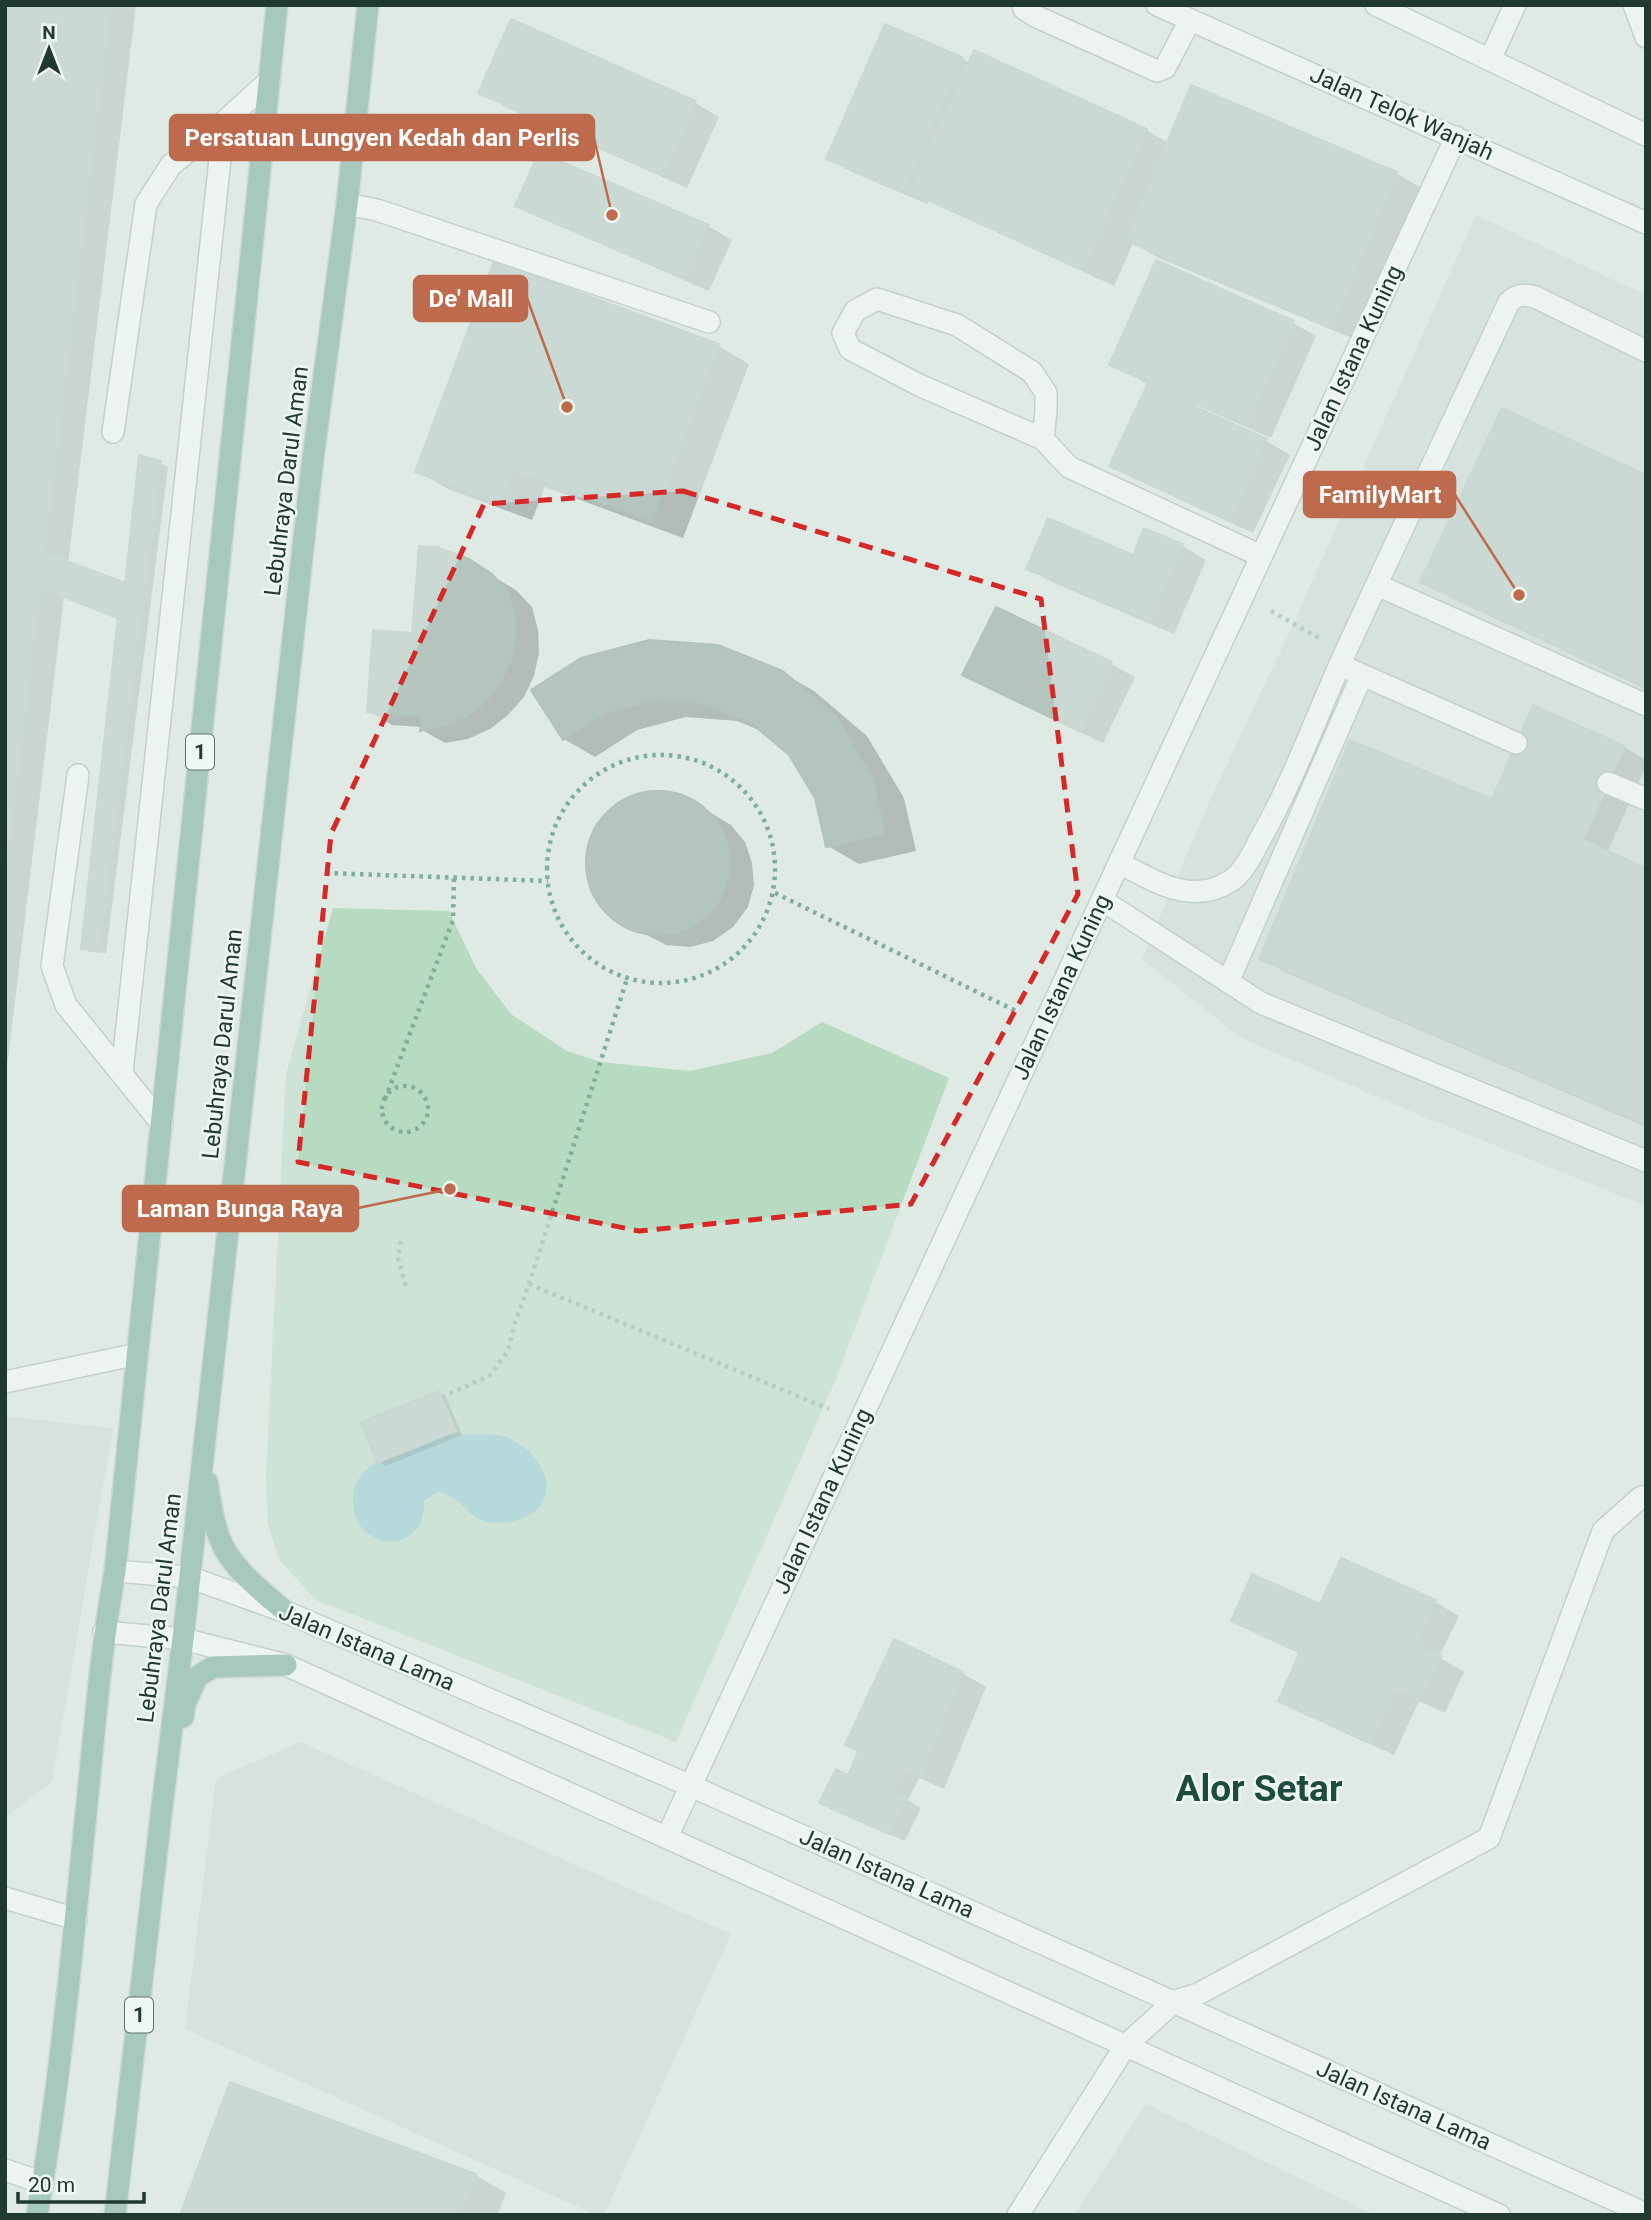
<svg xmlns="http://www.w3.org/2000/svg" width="1651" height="2220" viewBox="0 0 1651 2220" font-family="Roboto,sans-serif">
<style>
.built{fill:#cddad4}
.green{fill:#b7dbc1}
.water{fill:#86c5cf}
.shadow{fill:#0003}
.building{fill:#b4c5be;stroke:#b1c3bc;stroke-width:2}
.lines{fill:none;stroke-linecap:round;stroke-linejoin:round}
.service-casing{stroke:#a2b2ac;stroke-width:24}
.minor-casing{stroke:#a2b2ac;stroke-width:24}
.tertiary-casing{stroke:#a2b2ac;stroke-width:24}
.secondary-casing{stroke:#9eb6ad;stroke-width:24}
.primary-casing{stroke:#bcc4c2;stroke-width:24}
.path{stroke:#7fae9e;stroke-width:4.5;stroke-dasharray:3.5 5;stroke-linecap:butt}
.service{stroke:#fff;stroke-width:21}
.minor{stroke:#fff;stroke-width:21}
.tertiary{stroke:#fff;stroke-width:21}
.secondary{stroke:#fff;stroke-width:21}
.primary{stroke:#639f8f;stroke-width:21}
.marked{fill:none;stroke:#d62828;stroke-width:5;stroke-dasharray:14 9;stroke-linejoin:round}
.labels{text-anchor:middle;stroke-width:5;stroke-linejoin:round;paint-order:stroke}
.shield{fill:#eff7f3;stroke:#5e736c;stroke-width:2}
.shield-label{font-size:21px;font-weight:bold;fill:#203a32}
.street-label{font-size:23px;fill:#203a32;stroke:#eff7f3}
.town-label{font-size:37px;font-weight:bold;fill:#1d4b3f;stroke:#eff7f3}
.leader{fill:none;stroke:#bd6a4d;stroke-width:2.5}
.callout-dot{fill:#bd6a4d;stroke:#eff7f3;stroke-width:2.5}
.callout{fill:#bd6a4d;stroke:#bd6a4d;stroke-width:2.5}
.callout-label{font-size:24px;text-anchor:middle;font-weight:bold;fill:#fff}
</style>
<rect width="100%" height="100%" fill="#dfeae5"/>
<path class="built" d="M1476,215L1646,295V1206L1427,1118L1241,1038L1142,959L1210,800L1289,633Z
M5,1416L113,1428L52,1782L5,1818Z
M300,1742L731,1934L604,2215H596L185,2029L216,1778Z
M1146,2104L1375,2215H1074Z"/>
<path class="green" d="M333,908L449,911L476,968L511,1014L567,1051L601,1062L690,1071L772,1053L822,1022L949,1078L835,1381L676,1742L316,1600L279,1560L268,1523L266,1478L286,1074Z"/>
<path class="water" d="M447,1435C465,1435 488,1432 506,1437C528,1445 555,1473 544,1499C536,1520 502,1527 483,1521C472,1517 466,1508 458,1501C453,1497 445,1494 439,1491L424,1501C427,1558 350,1552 353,1498C353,1487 359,1477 367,1469C379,1458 428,1443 447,1435Z"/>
<path class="shadow" d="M5,5H136L68,564L126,586L160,463L168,467L106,953L90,952L83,948L120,618L64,597L5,1083Z
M512,21L695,103L719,117L687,188L503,106L480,92Z
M975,53L1146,130L1169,143L1192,88L1397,174L1427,191L1364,343L1159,258L1133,243L1114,286L929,200L927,204L852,172L828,159L961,58L970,63Z
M517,205L708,226L732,240L709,291L541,218Z
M1293,323L1316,336L1271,438L1196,405L1194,408L1266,441L1290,455L1253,533L1135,479L1112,465L1149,385L1111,364Z
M718,346L749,364L683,538L545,487L532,520L448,489L417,471Z
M1646,477V689L1454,599L1423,581Z
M1145,530L1182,546L1206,560L1174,634L1052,582L1028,568L1134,557Z
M468,561L516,590L532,607L538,630L539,653L534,676L524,697L508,715L490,729L468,739L445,743L422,730V727L392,725L369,711L413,635Z
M997,609L1111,664L1135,677L1103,743L988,688L965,675Z
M782,673L814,691L867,736L904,798L916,851L859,864L828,846L817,797L791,754L764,732L737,721L686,717L637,730L595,757L564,739L533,690Z
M1624,747L1646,760V766L1607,853L1646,870V1127L1285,972L1262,959L1493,801Z
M664,792L686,798L731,825L745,842L752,863L754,885L748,907L733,927L713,941L690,947L666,945L618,920L601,904L590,882L588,859L592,838L604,818L621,803L642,795Z
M439,1393L446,1397L462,1435L386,1466L378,1461Z
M1435,1602L1459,1616L1439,1657L1464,1672L1445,1713L1419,1701L1394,1755L1303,1714L1280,1701L1301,1654L1257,1634L1234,1620L1320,1606Z
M962,1673L986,1687L944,1789L919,1778L908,1800L921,1808L905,1841L837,1811L821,1802L849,1777L860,1751Z
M475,2175L506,2193L497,2215H182Z"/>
<path class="building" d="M5,5H111L5,881Z
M511,19L696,101L663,176L478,93Z
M885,24L962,57L903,192L826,159Z
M974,50L1147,129L1082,270L910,192Z
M1191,85L1397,172L1332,327L1126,241Z
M539,152L709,225L685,279L515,206Z
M1156,260L1294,321L1247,426L1109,365Z
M494,261L719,344L652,522L513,470L501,504L415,472Z
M1147,385L1267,439L1229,521L1109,466Z
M1502,408L1646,475V687L1420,582Z
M139,455L161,461L99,950L81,949L118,618L135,625L139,588L125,584Z
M1048,518L1133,555L1144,528L1183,544L1150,621L1026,569Z
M419,546L437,547L469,559L492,574L508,592L515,615V639L511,662L500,684L485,702L466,717L444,726L420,731L422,717L367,712L373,630L412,633Z
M45,553L139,588L135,625L41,588Z
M996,607L1112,662L1079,731L962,675Z
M649,640L718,645L783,671L836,716L873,779L885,834L826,847L815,798L789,755L751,723L705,704L654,700L606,713L563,740L531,690L581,658Z
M1533,705L1625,746L1583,840L1646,868V1125L1259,959L1350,740L1492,799Z
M586 863a72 72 0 1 1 144 0a72 72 0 1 1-144 0Z
M439,1391L456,1431L377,1463L361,1422Z
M1341,1558L1436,1600L1416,1645L1441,1656L1421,1701L1395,1689L1369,1743L1278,1701L1300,1652L1231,1621L1252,1574L1320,1604Z
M894,1639L963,1672L920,1777L845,1745Z
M859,1750L903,1769L892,1791L906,1797L889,1834L819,1803L836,1769L848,1775Z
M230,2082L476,2174L460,2215H180Z"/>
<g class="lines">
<g class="service-casing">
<path id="service" d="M1023,5L1024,9L1035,16L1157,71L1165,68L1190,20
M1634,5L1646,37
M347,204L377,210L709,322
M113,432L146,204L171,165L224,122L270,80
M1043,439L1046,411V393L1032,372L957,325L877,299L855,311L843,333L850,349L919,385L1043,439L1069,467L1261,556
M1377,585L1646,705
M1351,670L1516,743
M78,775L52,966L66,1005L162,1124
M1608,783L1646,799
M1119,863C1155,881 1192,907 1232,880C1244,872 1253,853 1259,841C1292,784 1314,722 1341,662C1396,541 1453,421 1509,302C1517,294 1525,294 1535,297L1646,351
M1102,900L1261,1003L1646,1161
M1228,982L1362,675
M122,1073L224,122
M5,1382L138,1354
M1175,2001L1198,1994L1489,1838L1603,1531L1640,1498L1646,1496
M5,2170L43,2183"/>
</g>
<g class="minor-casing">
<path id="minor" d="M667,1837L1456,137
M5,1898L76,1919
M1018,2215L1126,2045"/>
</g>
<g class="tertiary-casing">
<path id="tertiary" d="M1490,60L1515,5
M115,1571L189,1577L286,1612L691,1786L1646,2214
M104,1632L183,1639L286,1665L1499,2215
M1126,2045L1175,2001"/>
</g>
<g class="secondary-casing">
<path id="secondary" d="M1157,5L1646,223
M1376,5L1646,135"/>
</g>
<g class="primary-casing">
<path id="primary" d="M207,1482C211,1505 214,1530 225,1550C240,1575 265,1594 286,1612
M183,1717L185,1704L197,1677L213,1667L286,1665
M37,2215C61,2079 73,1940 87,1803C95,1725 101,1648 115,1571L277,5
M115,2215L161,1815L183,1639L312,466L347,204L368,5"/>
</g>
<path class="path" d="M1271,611L1319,638
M547 869a114 114 0 1 1 228 0a114 114 0 1 1-228 0Z
M326,873L548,881
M775,893L1016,1011
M382 1109a23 23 0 1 1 46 0a23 23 0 1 1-46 0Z
M385,1099L453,920L454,877
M401,1241L398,1258L407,1290
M529,1284L829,1409
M442,1397L489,1376L508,1351L515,1322L529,1284L627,979"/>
<use href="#service" class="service"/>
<use href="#minor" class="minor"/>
<use href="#tertiary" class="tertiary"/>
<use href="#secondary" class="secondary"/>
<use href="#primary" class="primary"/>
</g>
<path d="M0 0H1651V2220H0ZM683,491L1041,599L1078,894L911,1204L639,1231L298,1162L331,834L484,504Z" fill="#dfeae5" fill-opacity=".55" fill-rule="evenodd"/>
<path class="marked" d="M683,491L1041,599L1078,894L911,1204L639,1231L298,1162L331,834L484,504Z"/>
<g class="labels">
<g class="shield">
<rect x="186" y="734.5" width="28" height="35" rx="5"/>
<rect x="125" y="1997.5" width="28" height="35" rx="5"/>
</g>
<g class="shield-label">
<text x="200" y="759">1</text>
<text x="139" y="2022">1</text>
</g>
<g class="street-label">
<text transform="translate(1402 113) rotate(24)" y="8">Jalan Telok Wanjah</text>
<text transform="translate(1353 358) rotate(-65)" y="8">Jalan Istana Kuning</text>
<text transform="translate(286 481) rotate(-83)" y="8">Lebuhraya Darul Aman</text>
<text transform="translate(1061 987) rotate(-65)" y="8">Jalan Istana Kuning</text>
<text transform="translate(222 1044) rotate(-84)" y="8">Lebuhraya Darul Aman</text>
<text transform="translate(822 1501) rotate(-65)" y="8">Jalan Istana Kuning</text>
<text transform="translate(159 1608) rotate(-83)" y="8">Lebuhraya Darul Aman</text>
<text transform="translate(367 1647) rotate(23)" y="8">Jalan Istana Lama</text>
<text transform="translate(887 1873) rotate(24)" y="8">Jalan Istana Lama</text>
<text transform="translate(1404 2105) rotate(24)" y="8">Jalan Istana Lama</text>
</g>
<g class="town-label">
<text x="1259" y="1801">Alor Setar</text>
</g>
</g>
<path class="leader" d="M612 215L594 138M567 407L527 298M1519 595L1455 495M450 1189L358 1208"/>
<g class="callout-dot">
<circle cx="612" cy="215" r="7"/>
<circle cx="567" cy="407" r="7"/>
<circle cx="1519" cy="595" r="7"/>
<circle cx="450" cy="1189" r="7"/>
</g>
<g class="callout">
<rect x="170" y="115" width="424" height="45" rx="7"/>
<rect x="414" y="276" width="113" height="45" rx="7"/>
<rect x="1304" y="472" width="151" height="45" rx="7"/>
<rect x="123" y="1186" width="235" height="45" rx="7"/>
</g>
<g class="callout-label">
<text x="382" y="146">Persatuan Lungyen Kedah dan Perlis</text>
<text x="471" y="307">De' Mall</text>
<text x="1380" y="503">FamilyMart</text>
<text x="240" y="1217">Laman Bunga Raya</text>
</g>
<rect width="1651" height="2220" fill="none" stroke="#203a32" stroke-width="14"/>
<g transform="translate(49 49)" stroke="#eff7f3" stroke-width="5" paint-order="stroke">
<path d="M0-5L12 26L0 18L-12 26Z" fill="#203a32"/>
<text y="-10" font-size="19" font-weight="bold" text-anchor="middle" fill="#203a32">N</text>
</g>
<path d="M18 2192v10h126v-10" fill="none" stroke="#203a32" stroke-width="3.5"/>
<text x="28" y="2192" font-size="21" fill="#203a32" stroke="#eff7f3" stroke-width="5" paint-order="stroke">20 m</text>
</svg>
